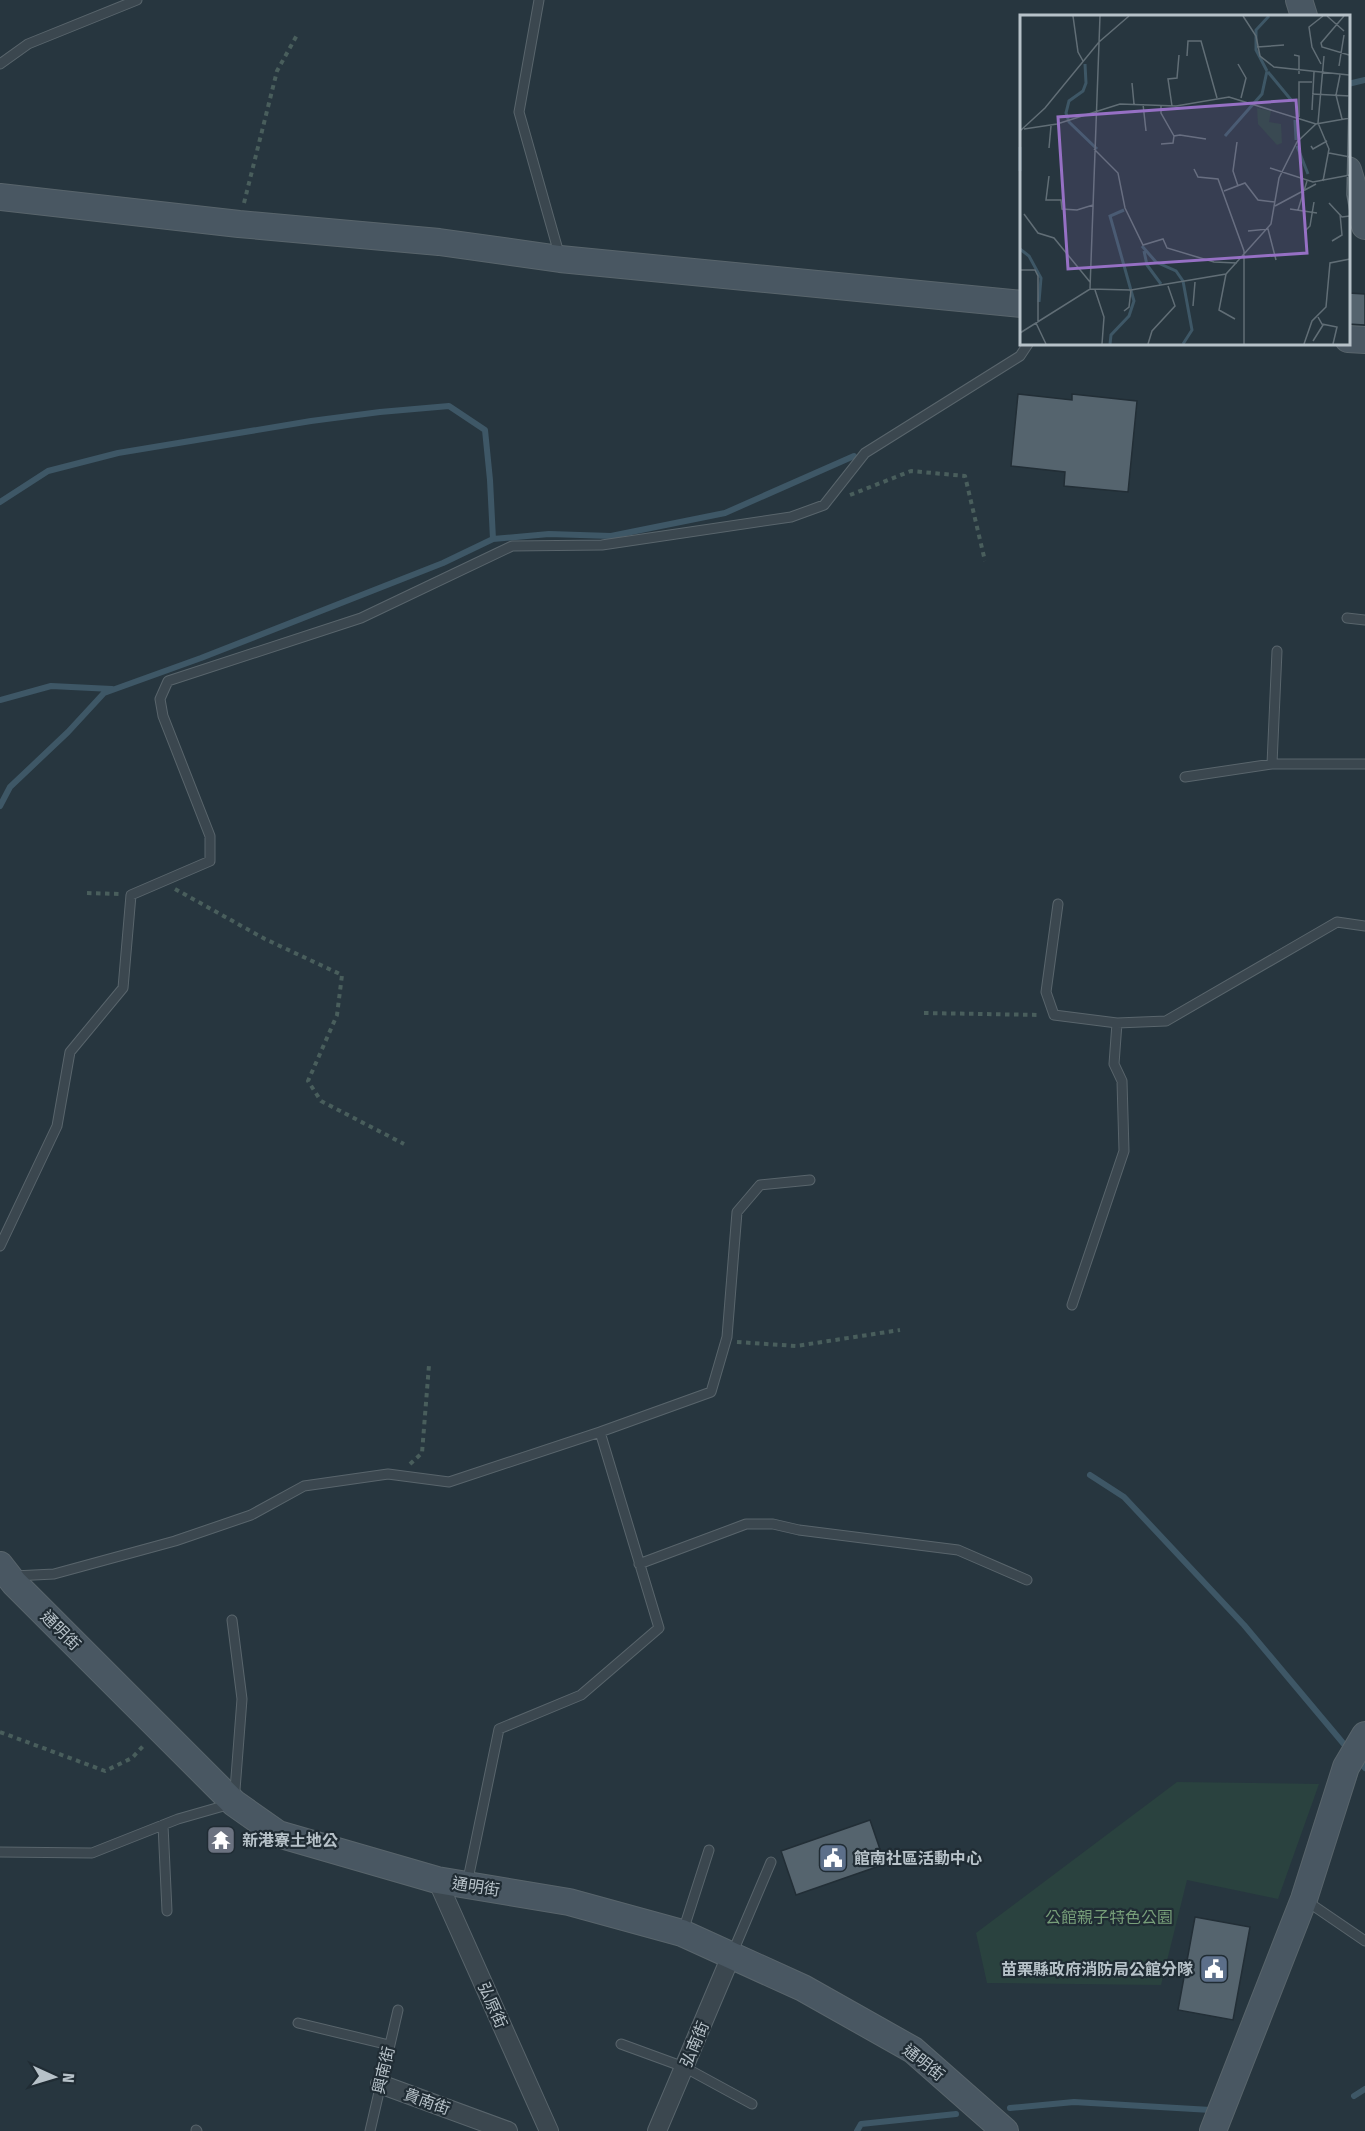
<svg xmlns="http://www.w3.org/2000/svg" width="1365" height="2131" viewBox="0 0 1365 2131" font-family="'Fira Sans Condensed','Noto Sans TC',sans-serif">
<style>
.green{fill:#2a423f}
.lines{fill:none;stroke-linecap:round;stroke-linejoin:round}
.stream{stroke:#3e5766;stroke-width:6}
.building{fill:#55646e;stroke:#222e36;stroke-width:1.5}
.lane-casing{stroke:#59656c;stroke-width:11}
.street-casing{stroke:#59656c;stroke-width:20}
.secondary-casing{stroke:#59656c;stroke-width:28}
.path{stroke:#495e5c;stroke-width:4;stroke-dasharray:4.5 4.5;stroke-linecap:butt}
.lane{stroke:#3b474f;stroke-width:9}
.street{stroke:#3b474f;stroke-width:18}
.secondary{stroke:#495762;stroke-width:26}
.labels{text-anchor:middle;stroke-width:4.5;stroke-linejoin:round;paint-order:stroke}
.street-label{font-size:16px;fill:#b7c2c9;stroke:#202c34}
.poi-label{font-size:16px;font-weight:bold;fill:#b7c2c9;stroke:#202c34;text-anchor:start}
.park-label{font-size:16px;fill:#779e79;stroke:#202c34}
.inset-river{fill:none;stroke:#3e5766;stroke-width:3}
.inset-road{fill:none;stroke:#616e76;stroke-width:1.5}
.view{fill:#9670c4;fill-opacity:0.15;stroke:#9670c4;stroke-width:3}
.inset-edge{fill:none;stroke:#b7c2c9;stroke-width:3}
</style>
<rect width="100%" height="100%" fill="#27363f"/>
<path class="green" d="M1177,1782L1319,1784L1278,1899L1187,1880L1161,1985L987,1983L976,1933Z"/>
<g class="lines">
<path class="stream" d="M1348,84L1365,80
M0,502L48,471L118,453L311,421L380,412L449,406L485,430L490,480L493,539
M0,700L51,686L112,689
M0,806L10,787L68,732L104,693L201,658L443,563L493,539L549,534L611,536L725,513L854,456
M1090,1475L1124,1497L1244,1625L1348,1749
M1357,1759L1365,1768
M1354,2096L1365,2089
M1010,2108L1074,2102L1211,2110
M857,2131L861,2124L956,2114"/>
</g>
<path class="building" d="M1348,293L1365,294V325L1348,324Z
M1018,394L1072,400V394L1137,401L1128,492L1064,486L1065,472L1011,466Z
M870,1820L885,1864L796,1895L781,1851Z
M1195,1917L1250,1927L1233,2020L1178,2010Z"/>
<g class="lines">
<g class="lane-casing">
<path id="lane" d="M539,0L519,112L560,257
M0,64L28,44L137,0
M1347,618L1365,620
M1272,764L1277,651
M1185,777L1272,764H1365
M1058,904L1046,992L1054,1015L1117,1023L1114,1064L1122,1081L1124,1151L1072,1305
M1117,1023L1166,1021L1337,922L1365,926
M0,1246L57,1126L70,1052L123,988L131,895L210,861V836L163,716L160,699L168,681L361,618L512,546L602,545L791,517L824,505L865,453L1020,356L1028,344
M639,1564L746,1524H773L799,1530L958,1550L1027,1580
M14,1576L54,1574L175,1541L251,1515L304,1486L388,1474L449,1482L600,1432L711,1392L727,1337L737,1212L760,1185L810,1180
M163,1825L167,1911
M0,1852L92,1853L178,1819L234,1803L242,1699L232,1620
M467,1884L499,1729L581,1695L659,1628L600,1432
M1305,1900L1365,1941
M683,1931L709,1850
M732,1954L771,1862
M298,2023L389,2045
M621,2044L684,2067L752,2104
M196,2130L197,2131
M370,2131L398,2010"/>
</g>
<g class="street-casing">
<path id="street" d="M437,1880L549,2131
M380,2084L508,2131
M657,2131L731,1956"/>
</g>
<g class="secondary-casing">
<path id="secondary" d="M1299,0L1304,16
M1348,170L1365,226
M0,197L239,224L439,242L560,259L1022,304
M1348,339L1365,340
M0,1565L14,1583L234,1803L278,1834L437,1880L569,1902L682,1933L803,1988L913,2050L1005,2131
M1213,2131L1304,1899L1346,1767L1365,1735"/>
</g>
<path class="path" d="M244,203L277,71L297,35
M850,495L911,471L965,476L985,561
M175,889L265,939L342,975L337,1015L308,1081L321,1101L404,1144
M87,893L119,894
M924,1013L1041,1015
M737,1342L796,1346L900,1330
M410,1464L422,1453L429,1365
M0,1732L105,1771L132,1758L145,1744"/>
<use href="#lane" class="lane"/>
<use href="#street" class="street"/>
<use href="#secondary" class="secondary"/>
</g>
<defs>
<g id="temple-square" transform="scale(1.5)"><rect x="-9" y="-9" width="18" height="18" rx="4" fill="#6b7280" stroke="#202c34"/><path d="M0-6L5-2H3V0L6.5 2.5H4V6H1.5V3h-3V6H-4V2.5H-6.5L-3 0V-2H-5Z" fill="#fff"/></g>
<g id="civic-square" transform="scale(1.5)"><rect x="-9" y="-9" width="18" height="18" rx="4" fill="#5c6f8a" stroke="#202c34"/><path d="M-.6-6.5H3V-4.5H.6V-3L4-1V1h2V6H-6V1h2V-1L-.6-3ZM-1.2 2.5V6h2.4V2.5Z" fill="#fff"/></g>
</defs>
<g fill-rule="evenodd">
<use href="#temple-square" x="221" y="1840"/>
<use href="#civic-square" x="833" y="1858"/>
<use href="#civic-square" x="1214" y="1969"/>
</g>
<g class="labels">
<g class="street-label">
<text transform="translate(61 1630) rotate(45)" y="6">通明街</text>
<text transform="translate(476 1886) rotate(9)" y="6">通明街</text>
<text transform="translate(493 2005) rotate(66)" y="6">弘原街</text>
<text transform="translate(694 2044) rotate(-67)" y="6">弘南街</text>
<text transform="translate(924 2062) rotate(38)" y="6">通明街</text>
<text transform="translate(383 2070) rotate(-77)" y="6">興南街</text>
<text transform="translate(427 2101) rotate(20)" y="6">貴南街</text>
</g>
<g class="poi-label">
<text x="242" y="1846">新港寮土地公</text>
<text x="854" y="1864">館南社區活動中心</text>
<text x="1193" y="1975" text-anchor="end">苗栗縣政府消防局公館分隊</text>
</g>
<g class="park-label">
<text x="1109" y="1923">公館親子特色公園</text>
</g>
</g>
<g transform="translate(1020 15)">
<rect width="330" height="330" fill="#27363f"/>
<path d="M237,93L251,96L249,107L261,109L262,128L257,130L238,109Z" fill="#2a423f"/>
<path class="inset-river" d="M65,49L66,68L63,76L49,86L46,98L49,107L77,134M247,56L236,35V15L249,1M248,57L272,86M275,105L276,125M205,121L242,79L247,56M277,131L288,159M0,132V156M122,231L136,247L156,256L163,266L172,315L163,329M0,234L9,241L21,263L19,287M124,236L127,250L141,269M90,329L91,320L109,301L114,286L90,201L104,195"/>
<path class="inset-road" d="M53,1L58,37L63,46M223,1L236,21L240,41L254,52L329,60M307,1L324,16M324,1L301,28L302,32L329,40M237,32L264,30M330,36L327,180L330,197M274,40L279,41V59M167,41L168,26H181L197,83M218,49L226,63L221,83M301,49L292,32L289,12L303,1M319,51L324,20M320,60L316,80L322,104M112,68L114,89M292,79L330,81M123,89L126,116M141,90V98L154,121M152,91L148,64L157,63L159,40M292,95L294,57M279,102V67H292M4,114L37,109L100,89L156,91L209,82L296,109M0,116L25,93L79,27L109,1M217,127L213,156L218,171M141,129L153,128L154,121L160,120L186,124M291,131L293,134L307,126M29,133L31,111M74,134L98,158L105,193L123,230L143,224L147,233L194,247L217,248M309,138L330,142M250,153L293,167L330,160M174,154L178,162L198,164L224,236V329M29,161L26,185H41L42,194L57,195L73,190M303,166L309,134L298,108L304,41M204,176L225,168L238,185L255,187M309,188L322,202L330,201M255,191L296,169M270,194L297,198M278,195L287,166M4,199L18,218L34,223L70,267M228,216L248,214L256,245M285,216L290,211L294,187M312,226L322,220L320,199M0,255H15L18,261V307M206,259L199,295L215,304M70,274L80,1M75,275L84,302L82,329M173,291L175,267M104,296L109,292L111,275M298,302L302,309L317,312L313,329M16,308L26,329M0,318L70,274L111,275L206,259L251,209L259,163L277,127L296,109L330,103M293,326L303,310M128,329L132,316L155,291L148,271M284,329L292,306L306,292L310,248L330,244"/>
<path class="view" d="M276,85L287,238L48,254L38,102Z"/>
<rect width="330" height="330" class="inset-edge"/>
</g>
<g transform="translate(54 2077) rotate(94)" stroke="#202c34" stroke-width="4.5" paint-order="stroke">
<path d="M0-4.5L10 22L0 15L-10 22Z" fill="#b7c2c9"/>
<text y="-9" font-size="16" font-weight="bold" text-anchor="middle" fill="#b7c2c9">N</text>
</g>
</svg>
